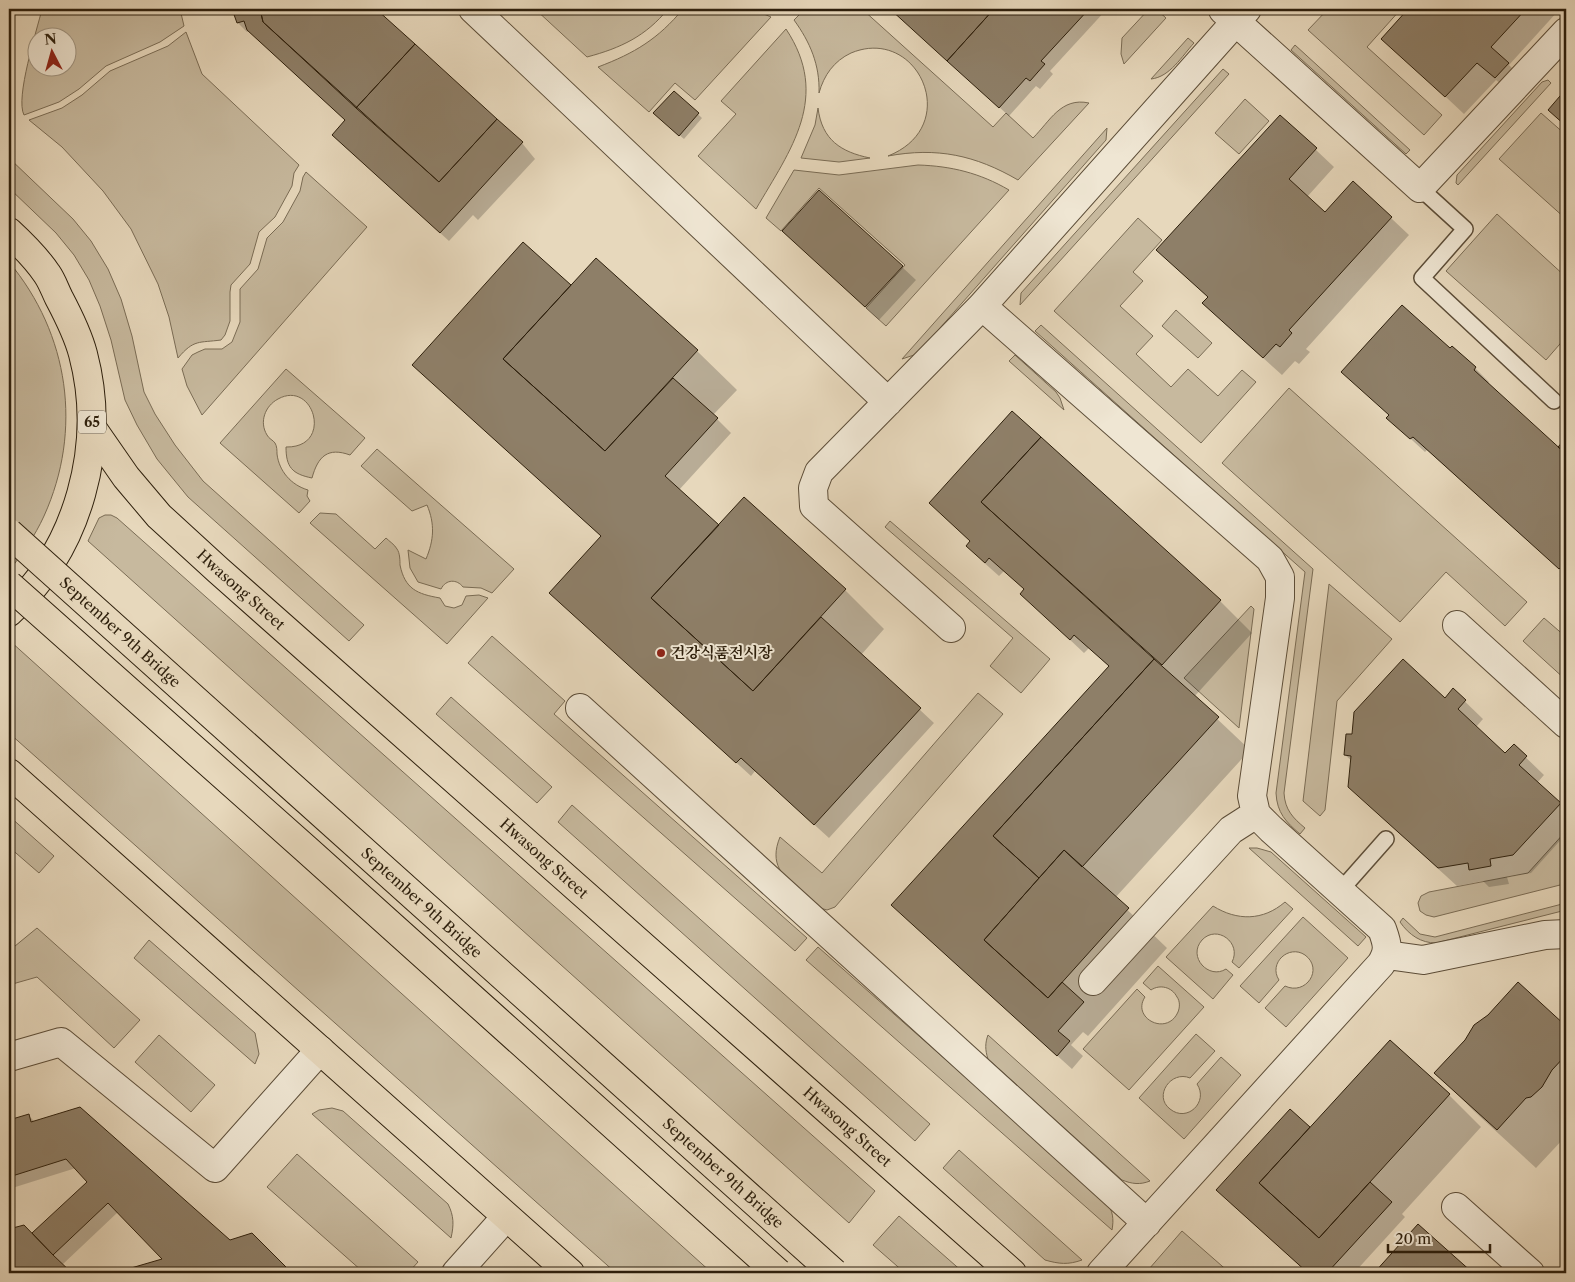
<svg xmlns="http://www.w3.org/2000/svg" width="1575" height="1282" viewBox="0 0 1575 1282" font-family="'Libre Caslon Text','Noto Serif KR',serif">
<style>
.green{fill:#c7b99e;stroke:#7a6c55;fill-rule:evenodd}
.shadow{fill:#0003}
.building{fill:#8e7f68;stroke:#2d1f0c}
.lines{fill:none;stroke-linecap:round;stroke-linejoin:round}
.service-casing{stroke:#5c4d38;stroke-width:18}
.minor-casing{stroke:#5c4d38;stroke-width:30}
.primary-casing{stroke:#2d1f0c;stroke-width:30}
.service{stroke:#efe6d3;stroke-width:15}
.minor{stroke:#efe6d3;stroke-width:28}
.primary{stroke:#e7d8bc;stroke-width:28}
.trunk-bridge-casing{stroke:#2d1f0c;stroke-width:30;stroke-linecap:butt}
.trunk-bridge{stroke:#e7d8bc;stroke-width:28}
.poi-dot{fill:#8f2418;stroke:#efe6d3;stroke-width:2}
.labels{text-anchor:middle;stroke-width:4;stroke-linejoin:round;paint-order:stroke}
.shield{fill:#efe6d3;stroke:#675b48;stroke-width:1}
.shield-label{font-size:14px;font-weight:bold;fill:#2d1f0c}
.street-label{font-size:15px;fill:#2d1f0c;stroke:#efe6d3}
.poi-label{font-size:15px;font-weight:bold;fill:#2d1f0c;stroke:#efe6d3;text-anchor:start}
</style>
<rect width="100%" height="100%" fill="#e7d8bc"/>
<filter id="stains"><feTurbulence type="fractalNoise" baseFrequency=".004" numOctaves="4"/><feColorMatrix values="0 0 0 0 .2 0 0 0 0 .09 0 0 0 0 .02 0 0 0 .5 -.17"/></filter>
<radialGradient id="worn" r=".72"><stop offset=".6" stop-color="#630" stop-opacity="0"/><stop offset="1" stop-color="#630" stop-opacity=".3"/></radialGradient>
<path class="green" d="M42,9H180L184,26L160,42L106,66L79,89L59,102L24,115C15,98 37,30 42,9ZM38,38H68V68H38Z
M535,9H668C646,36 621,48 587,57Z
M683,9H752L771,17L695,100L675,83L649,112L598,67C635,53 658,39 683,9Z
M805,9H862L993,127L1006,113L1033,138C1050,121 1061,97 1089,103L1018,180C975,155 937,147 888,156C964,126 918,25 851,53C834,61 824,75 819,93C820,65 810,42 794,20Z
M1149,9H1156L1166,18L1124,64L1121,54L1122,38Z
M1328,9H1401L1367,47L1442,115L1424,135L1308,30Z
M786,29C831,97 791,149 756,209L698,156L736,114L721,101Z
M186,32L202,74L299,165L294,173L292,186L275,217L259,232L250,264L231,285L230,292V321L225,335L221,340C199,343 194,339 178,358L169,317L158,284L131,229L103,191L62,147L29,120L62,108L82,95L110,71L168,46Z
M1188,38L1194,43C1182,56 1170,77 1151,79Z
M1295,45L1410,150L1406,154L1291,50Z
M1223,69L1229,74L1020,305L1021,293Z
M1548,80L1551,83L1458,185L1456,183L1457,175L1542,82Z
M1245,99L1269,121L1239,154L1215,133Z
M818,108C822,140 841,152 870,158L839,162L801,158L815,125Z
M1541,113L1566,135V219L1499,159Z
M1107,128L1106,140L917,354L902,359Z
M9,158L73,219L91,241L108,269L121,299L132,336L144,392L155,414L175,445L203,481L364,625L349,641L188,497L157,459L137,425L125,400L111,340L100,306L89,280L74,255L56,233L9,188Z
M918,165C951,166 980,173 1009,190L886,326L866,308L905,265L819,188L781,231L766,218L794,170L839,175Z
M306,172L367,227L202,415L187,386L182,369L192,355L198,352L205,349H222L232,342L240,322V289L258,269L267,238L283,222L300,191L303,177Z
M1497,214L1566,277V337L1546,360L1446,271Z
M1138,218L1162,240L1133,272L1143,281L1120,306L1153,336L1136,354L1171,387L1188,369L1218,396L1242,370L1256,382L1201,443L1054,311Z
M9,262C69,334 83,430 44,516C35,536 22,554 9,571Z
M1176,310L1212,343L1198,358L1162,326Z
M1041,325L1313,569L1284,793C1285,810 1293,818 1305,828L1300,834C1286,822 1277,813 1276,793L1305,572L1035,331Z
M1015,355L1056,392L1060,398L1064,410L1009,361Z
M286,369L365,438L350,455C328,447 318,456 312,478C292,474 286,467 286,447C334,448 314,379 278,399C265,406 259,422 267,435C269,439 273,440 275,443C277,446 277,451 277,454C279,471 291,485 308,490L307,496L310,501L299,513L220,443Z
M1289,388L1527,602L1505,626L1446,572L1400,622L1222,463Z
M377,449L514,569L492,593L481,588L463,587C457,579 446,579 441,589L418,582L410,568L408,550L426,559C434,540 435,524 427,505L412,511L361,466Z
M320,513L336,514L375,549L386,538C389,541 395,545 397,549C400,553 400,561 400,565C405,589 417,594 440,598L445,606L454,608L462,605L466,596L479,595L488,598L447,644L310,523Z
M105,515H111L117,518L875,1191L849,1223L88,541L99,518Z
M890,521L1050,659L1021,693L990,666L1013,638L885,527Z
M1329,584L1392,639L1337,701L1325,810L1320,816L1303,801Z
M1251,606L1254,609L1239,728L1184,678Z
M1544,618L1566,637V680L1523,641Z
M492,636L565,701L554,714L807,938L795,951L468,663Z
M9,641H10L712,1273H616L9,733Z
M978,693L1003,714L835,907L827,910C817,908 810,900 802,893C782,876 769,864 780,837L822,873Z
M451,697L552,787L537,803L436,714Z
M572,805L930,1124L915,1141L558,822Z
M9,816L54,856L39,873L9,847Z
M1566,831V881L1564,884L1434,917L1426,915L1420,911L1418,903L1421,896L1429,892L1528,873Z
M1249,848H1257L1271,852L1366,937L1358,946Z
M1285,902L1293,909L1239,968L1232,962C1242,943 1217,924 1202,940C1187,957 1209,980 1226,969L1233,975L1213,999L1166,957L1213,906C1237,921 1263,921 1285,902Z
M1566,903V910L1436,943C1421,943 1409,935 1400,922L1403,918L1420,934L1435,937Z
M1303,917L1348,958L1286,1027L1265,1008L1285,986C1306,996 1324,969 1305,955C1289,944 1268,963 1279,980L1259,1003L1240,986Z
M37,928L140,1020L114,1048L37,977L9,985V951Z
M149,940L255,1033L259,1054L255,1064L134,958Z
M818,947L1106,1201C1113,1211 1114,1219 1112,1230L806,960Z
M1158,966L1204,1007L1129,1090L1083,1049L1137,989L1145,997C1131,1018 1167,1037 1178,1012C1180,1007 1180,1001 1177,997C1172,987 1160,984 1151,990L1143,983Z
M1196,1034L1215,1051L1190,1078C1171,1070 1153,1096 1170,1109C1187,1123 1209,1102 1197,1084L1221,1057L1241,1075L1184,1139L1139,1098Z
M159,1035L215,1085L191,1112L135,1062Z
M988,1035L1150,1181C1140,1185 1132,1184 1122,1180L988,1059C985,1050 985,1043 988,1035Z
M332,1108L343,1111L448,1204C454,1216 454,1225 451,1238L312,1114L319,1110Z
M959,1150L1082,1260C1068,1265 1059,1264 1045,1260L943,1168Z
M297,1154L418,1262L408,1273H361L362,1271L267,1187Z
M899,1216L964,1273H905L873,1245Z
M1182,1231L1230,1273H1154L1149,1269Z"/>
<path class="shadow" d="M234,9H378L377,11L522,143L535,159L478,220L473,215L449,241L342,144L346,120L249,31L247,32L238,23Z
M890,9H990L993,12L996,9H1107L1050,71L1053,74L1040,89L1036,86L1009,116Z
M1410,9H1566V18L1558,11L1509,65L1526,82L1514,95L1496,80L1464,114L1383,38Z
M674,92L702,118L684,139L659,118Z
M1280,116L1334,167L1307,197L1325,214L1391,218L1409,235L1306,349L1310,352L1299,364L1295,361L1282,375L1222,321L1209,298L1158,250Z
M783,231L902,267L916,280L879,320Z
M523,244L571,287L596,259L697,351L737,390L713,415L731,433L679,490L719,526L744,499L845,590L884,629L861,655L934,723L829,838L755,771L751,776L550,593L602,537L427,378Z
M1450,350L1475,368L1489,382L1487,384L1564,454L1560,447L1566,440V575L1427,450L1425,452L1388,418Z
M1013,413L1220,601L1252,633L1194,697L1250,750L1115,898L1167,948L1088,1036L1083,1032L1071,1045L1083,1056L1072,1069L906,919L1110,667L1089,648L1084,653L1021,594L1025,590L1004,571L999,576L981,560L971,542L944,517Z
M1453,690L1483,719L1476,727L1506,754L1514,746L1544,775L1537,783L1566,810V834L1531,873L1507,877L1509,884L1489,887L1483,881L1457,886L1368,805L1352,761L1345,755L1353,735L1445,699Z
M1519,984L1566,1027V1136L1536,1168L1475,1112L1436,1073Z
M1390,1041L1449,1095L1481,1127L1402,1214L1405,1217L1354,1273H1308L1231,1204L1290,1111L1310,1129Z
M29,1116L35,1122L229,1241L252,1234L290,1273H118L165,1259L118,1212L62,1265L70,1273H9V1230L24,1226L32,1235L89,1182L76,1168L9,1189V1122Z
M1419,1226L1471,1273H1376Z"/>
<path class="building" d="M232,9H260L263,22L439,182L497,119L523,142L440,233L332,135L345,120L247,30L244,21L237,23Z
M260,9H376L415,44L356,108L263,22Z
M890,9H992L993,10L947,61Z
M994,9H1089L1041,61L1045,64L1030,81L1026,78L999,108L947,61Z
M1408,9H1526L1491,47L1509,63L1495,78L1477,63L1445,97L1381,39Z
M415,44L497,119L439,182L356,108Z
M1566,89V126L1548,110Z
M674,91L699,113L679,136L653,113Z
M1280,115L1317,148L1289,179L1325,212L1353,181L1392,217L1289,330L1292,333L1280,347L1276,344L1263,358L1202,303L1208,297L1156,250Z
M819,190L903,266L865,307L782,231Z
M523,242L571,285L503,359L605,451L673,378L718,418L665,476L719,525L651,598L753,691L821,617L921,708L814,825L741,758L736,763L549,593L601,536L412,365Z
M596,258L698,350L605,451L503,359Z
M1402,305L1450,348L1452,346L1476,367L1474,370L1566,454V562L1559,569L1413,437L1410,439L1386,418L1389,415L1341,372Z
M1012,411L1041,437L981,502L1154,659L993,836L1039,878L984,940L1048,998L1062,982L1084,1002L1058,1031L1070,1041L1057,1056L891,905L1109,666L1074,635L1070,640L1020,594L1024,589L989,558L985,563L966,546L970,541L929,503Z
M1041,437L1221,600L1162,665L981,502Z
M1566,438V454L1558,447Z
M744,497L846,589L753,691L651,598Z
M1154,659L1219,717L1082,867L1064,850L1039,878L993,836Z
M1403,659L1445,698L1453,688L1466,700L1458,709L1505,753L1514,744L1527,756L1519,765L1561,803L1513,855L1490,859L1491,866L1469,870L1468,863L1438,868L1348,787L1351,756L1344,755L1346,734H1352L1354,712Z
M1064,850L1129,908L1048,998L984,940Z
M1518,982L1566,1026V1055L1552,1070L1542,1087L1531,1097L1526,1098L1497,1130L1434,1073L1465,1040L1474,1025L1488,1015Z
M1390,1040L1450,1094L1319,1238L1259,1183Z
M80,1107L230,1240L252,1233L292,1273H114L162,1259L108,1203L53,1255L32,1233L87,1182L66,1159L9,1177V1120L29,1114L31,1122Z
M1290,1109L1310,1127L1259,1183L1319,1238L1370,1182L1392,1202L1327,1273H1308L1216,1190Z
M1418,1224L1473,1273H1374Z
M24,1225L53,1255L72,1273H9V1229Z"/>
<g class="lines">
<g class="service-casing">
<path id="service" d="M1420,188L1465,229L1422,278L1554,401
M1340,891L1386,839"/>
</g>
<g class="minor-casing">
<path id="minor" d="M473,9L888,402
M1223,10L1420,188L1566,32
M982,306L1270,559L1280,577V598L1252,796L1256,814L1271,829L1382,929C1387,943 1390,950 1381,964L1101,1273
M1457,625L1566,724
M951,628L814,506L813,488L819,472L982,306L1247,9
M580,708L1147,1223
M1387,955L1423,960L1545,935L1566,934
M1093,981L1231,830L1256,814
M9,1057L61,1042L215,1168L320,1050
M1456,1207L1530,1273
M456,1273L506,1217"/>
</g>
<g class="primary-casing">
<g id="primary">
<path d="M9,232C22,244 37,259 47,274C52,281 55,290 59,298C68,315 78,335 83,354C107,445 79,549 9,612"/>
<path id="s1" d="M92,428L126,477L159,516L218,570L1012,1273"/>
<path d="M9,773L570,1273"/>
</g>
</g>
<use href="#service" class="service"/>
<use href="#minor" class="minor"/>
<use href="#primary" class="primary"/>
<g class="trunk-bridge-casing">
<g id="trunk-bridge">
<path id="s2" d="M9,533L834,1273"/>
<path d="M9,585L306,849L778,1273"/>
</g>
</g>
<use href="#trunk-bridge" class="trunk-bridge"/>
</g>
<circle class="poi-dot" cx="661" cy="653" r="5"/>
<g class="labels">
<rect class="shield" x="78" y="410.5" width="28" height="23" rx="4"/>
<g class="shield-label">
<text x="92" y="427">65</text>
</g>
<g class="street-label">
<text dy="5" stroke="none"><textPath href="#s1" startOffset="221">Hwasong Street</textPath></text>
<text dy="5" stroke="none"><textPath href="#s2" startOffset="149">September 9th Bridge</textPath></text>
<text dy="5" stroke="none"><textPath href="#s1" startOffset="626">Hwasong Street</textPath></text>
<text dy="5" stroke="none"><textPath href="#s2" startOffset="554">September 9th Bridge</textPath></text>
<text dy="5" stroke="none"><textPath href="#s1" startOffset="1031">Hwasong Street</textPath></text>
<text dy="5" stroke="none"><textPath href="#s2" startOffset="959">September 9th Bridge</textPath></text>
</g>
<g class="poi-label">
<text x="671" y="658">건강식품전시장</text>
</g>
</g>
<rect width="1575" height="1282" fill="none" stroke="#e7d8bc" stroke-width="30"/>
<rect x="10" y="10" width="1555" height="1262" fill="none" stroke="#2d1f0c" stroke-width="2.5"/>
<rect x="15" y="15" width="1545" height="1252" fill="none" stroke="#2d1f0c"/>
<g transform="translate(52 52) rotate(354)"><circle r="24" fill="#efe6d3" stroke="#a19683"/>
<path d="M0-4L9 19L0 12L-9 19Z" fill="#8f2418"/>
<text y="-8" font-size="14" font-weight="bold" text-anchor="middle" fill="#2d1f0c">N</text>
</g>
<path d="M1388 1244v8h102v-8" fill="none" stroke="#2d1f0c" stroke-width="2.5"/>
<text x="1395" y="1244" font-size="15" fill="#2d1f0c" stroke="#efe6d3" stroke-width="4" paint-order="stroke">20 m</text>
<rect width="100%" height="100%" filter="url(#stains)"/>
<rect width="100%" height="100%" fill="url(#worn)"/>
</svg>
